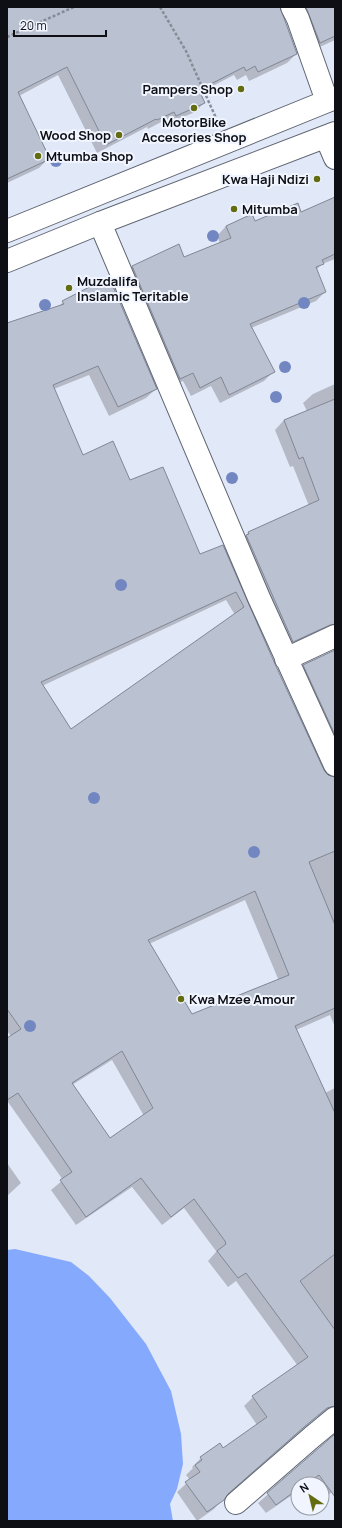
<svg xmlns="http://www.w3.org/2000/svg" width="342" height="1528" viewBox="0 0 342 1528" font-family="Manrope,sans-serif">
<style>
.water{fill:#85aafd}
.shadow{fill:#0003;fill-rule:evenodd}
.building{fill:#bac1d0;stroke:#818795;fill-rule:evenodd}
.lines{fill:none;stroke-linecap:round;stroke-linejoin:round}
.minor-casing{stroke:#5f6572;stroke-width:24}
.secondary-casing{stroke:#5f6572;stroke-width:24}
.path{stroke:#878c97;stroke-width:2.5;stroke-dasharray:3 2;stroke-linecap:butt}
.minor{stroke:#fff;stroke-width:22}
.secondary{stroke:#fff;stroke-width:22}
.tree{fill:#7287c1}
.poi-dot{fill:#646c12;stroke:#f1f5ff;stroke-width:1.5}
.labels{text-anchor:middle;stroke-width:4;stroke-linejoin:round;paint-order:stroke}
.poi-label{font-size:13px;font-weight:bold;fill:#0d0f14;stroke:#f1f5ff;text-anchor:start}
</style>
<rect width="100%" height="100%" fill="#e1e8f7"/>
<path class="water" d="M15,1249L71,1262L89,1276L110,1298L146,1344L171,1391L181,1434L183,1464L177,1489L170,1504L173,1521H7V1250Z"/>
<path class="shadow" d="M7,7H279L296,54L287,63L249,81L246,75L237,80L234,75L199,93L204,103L195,112L167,124L165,120L148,129L147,127L97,153L58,75L19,96L48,159L39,168L7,183Z
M291,7H335V40L311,51Z
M335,198V259L322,264L316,270L325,292L316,301L251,328L273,372L264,381L220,403L211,386L191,396L183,381L170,387L123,276L132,267L184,258L220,243L217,236L226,226L301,213Z
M63,302L156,389L146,398L109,416L89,375L54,389L83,456L130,481L199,556L222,546L274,664L323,771L328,776L335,778V1027L330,1015L296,1030L325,1093L335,1088V1419L323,1415L317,1417L226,1496L214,1509L197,1521L177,1492L190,1480L186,1475L193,1468L192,1467L201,1458L223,1449L257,1425L244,1406L253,1397L298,1366L236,1281L228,1287L208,1261L216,1252V1251L184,1208L162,1225L132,1187L76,1225L51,1190L63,1180L8,1102L7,1103V1039L11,1036L7,1031V324L57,308ZM226,600L235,615L70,730L42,686ZM245,900L279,981L192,1016L149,944ZM112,1060L144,1116L110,1140L72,1085Z
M335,384V638L283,651L240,542L249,532L309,506L293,466L290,467L275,430L284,420L307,411L303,403L313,394Z
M335,651V764L294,675L304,666Z
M7,1163L21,1183L7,1196Z
M335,1436V1490L322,1499V1484H298V1491L266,1513L258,1503Z"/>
<path class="building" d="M7,7H280L297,54L258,72L255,66L246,71L244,67L199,90L205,103L176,116L174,112L157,120L156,119L106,145L67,67L18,92L50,159L7,179Z
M306,7H335V36L320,43Z
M335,197V254L322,260L324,264L316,267L326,292L250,324L275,372L229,395L221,377L200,388L193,373L180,379L132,266L179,244L184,257L231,238L226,226L252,214L255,221L298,203L301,212Z
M109,277L157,389L118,407L98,366L53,385L83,455L113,441L130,480L163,467L200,554L223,545L275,664L324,770L328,775L335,777V851L309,862L335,925V1008L295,1026L335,1113V1254L300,1281L335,1330V1406L327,1408L304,1427L228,1494L224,1500L207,1512L185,1482L200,1472L195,1465L202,1460L200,1457L220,1443L223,1448L267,1417L252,1396L308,1357L246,1273L238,1278L217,1251L226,1244L225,1241L194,1199L171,1217L141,1178L86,1217L60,1180L72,1172L18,1093L7,1100V1038L21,1029L7,1009V323L64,304L62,301ZM236,592L244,607L71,729L41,682ZM255,891L289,975L192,1014L148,940ZM122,1051L153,1108L110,1138L72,1083Z
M335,399V624L330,625L293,642L246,535L249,534L248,532L319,500L303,457L299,459L284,420Z
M335,650V735L303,665Z
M335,1434V1497L319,1475L306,1484H298V1489L276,1505L267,1493Z"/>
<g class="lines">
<g class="minor-casing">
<path id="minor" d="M292,7L298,19L327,101
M326,137L335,158
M100,223L259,598L335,765
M286,659L335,636
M236,1503L312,1437L335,1418"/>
</g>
<g class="secondary-casing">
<path id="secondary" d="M7,231L335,98
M7,261L100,223L335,133"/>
</g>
<path class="path" d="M160,7L186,51L216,118
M7,37L74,7"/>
<use href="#minor" class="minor"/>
<use href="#secondary" class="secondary"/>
</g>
<g class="tree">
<circle cx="56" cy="161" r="6"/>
<circle cx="213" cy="236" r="6"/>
<circle cx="304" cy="303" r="6"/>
<circle cx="45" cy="305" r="6"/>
<circle cx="285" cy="367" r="6"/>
<circle cx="276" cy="397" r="6"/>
<circle cx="232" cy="478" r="6"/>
<circle cx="121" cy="585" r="6"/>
<circle cx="94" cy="798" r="6"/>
<circle cx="254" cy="852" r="6"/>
<circle cx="30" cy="1026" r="6"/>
</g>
<g class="poi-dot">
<circle cx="241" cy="89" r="4"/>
<circle cx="194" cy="108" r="4"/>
<circle cx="119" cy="135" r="4"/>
<circle cx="38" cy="156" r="4"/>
<circle cx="317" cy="179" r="4"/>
<circle cx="234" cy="209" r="4"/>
<circle cx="69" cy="288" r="4"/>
<circle cx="181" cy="999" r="4"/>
</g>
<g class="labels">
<g class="poi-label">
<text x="233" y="94" text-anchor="end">Pampers Shop</text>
<text x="194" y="127" text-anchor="middle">MotorBike<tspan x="194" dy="15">Accesories Shop</tspan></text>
<text x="111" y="140" text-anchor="end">Wood Shop</text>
<text x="46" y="161">Mtumba Shop</text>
<text x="309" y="184" text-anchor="end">Kwa Haji Ndizi</text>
<text x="242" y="214">Mitumba</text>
<text x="77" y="286">Muzdalifa<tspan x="77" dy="15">Inslamic Teritable</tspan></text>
<text x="189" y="1004">Kwa Mzee Amour</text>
</g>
</g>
<rect width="342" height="1528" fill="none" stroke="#0d0f14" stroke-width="16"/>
<g transform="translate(310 1496) rotate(325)"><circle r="19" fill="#f1f5ff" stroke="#9699a1"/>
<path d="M0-3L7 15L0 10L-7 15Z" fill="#646c12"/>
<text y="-6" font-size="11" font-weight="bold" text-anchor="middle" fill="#0d0f14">N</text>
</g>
<path d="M14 30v6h92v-6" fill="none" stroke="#0d0f14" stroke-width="2"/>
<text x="20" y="30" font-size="12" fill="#0d0f14" stroke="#f1f5ff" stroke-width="3" paint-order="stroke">20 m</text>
</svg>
